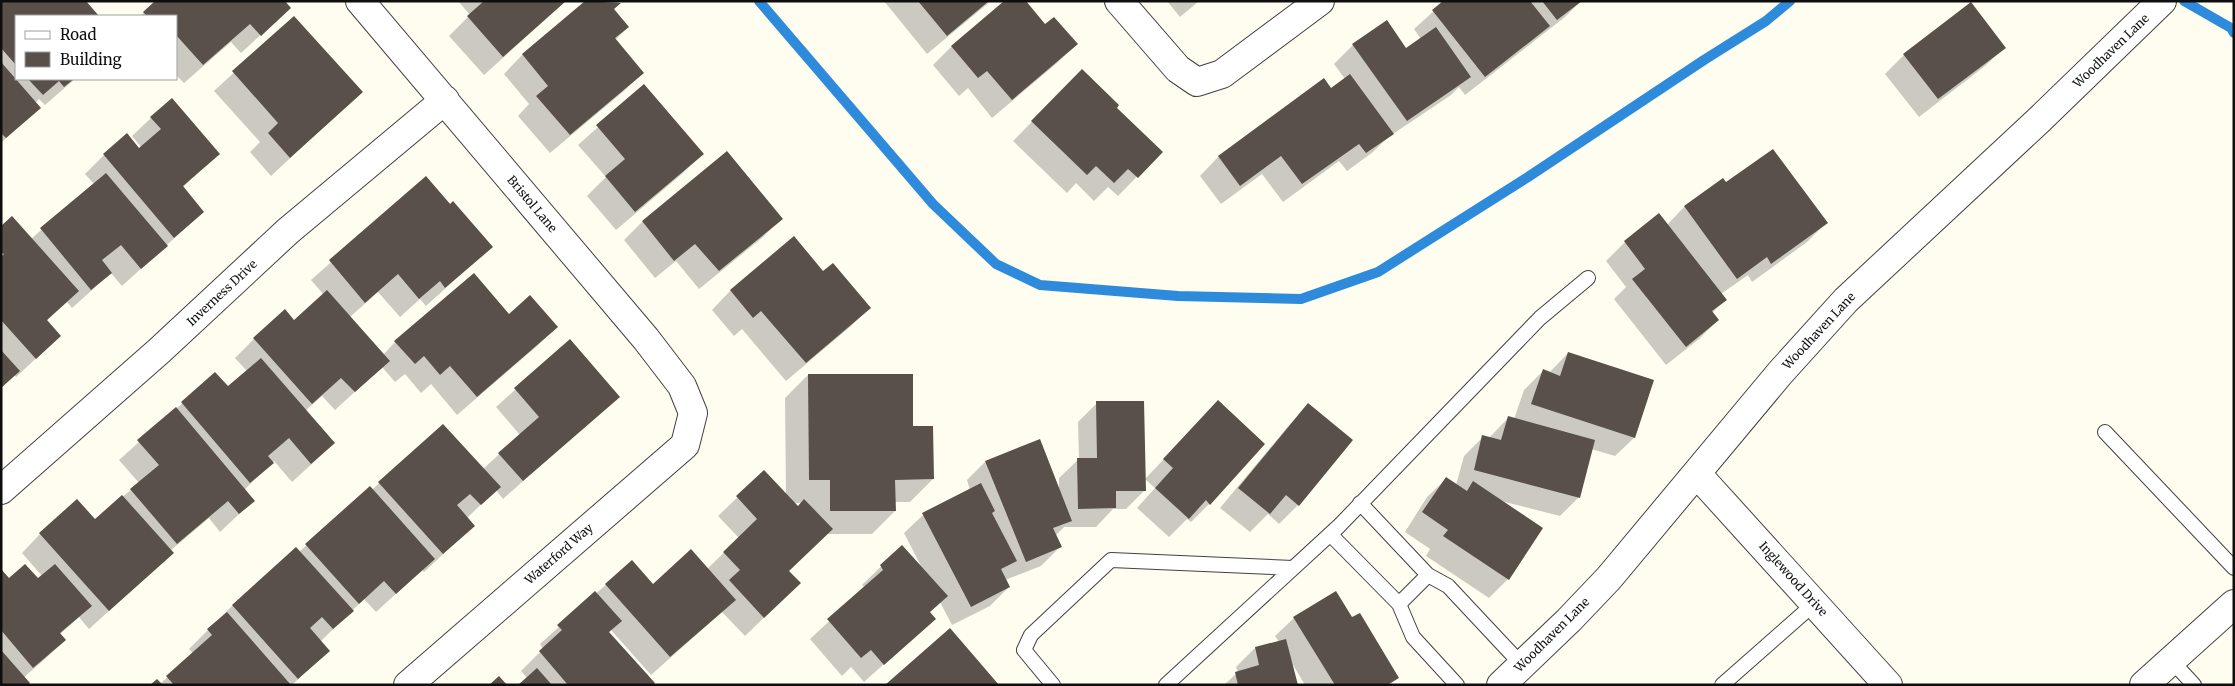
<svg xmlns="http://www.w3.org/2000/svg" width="2235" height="686" viewBox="0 0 2235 686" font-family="Merriweather,serif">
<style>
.shadow{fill:#0003;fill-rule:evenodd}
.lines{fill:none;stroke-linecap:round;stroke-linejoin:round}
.stream{stroke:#2e8bdb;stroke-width:10}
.building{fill:#585049}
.service-casing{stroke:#414141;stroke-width:16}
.minor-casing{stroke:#414141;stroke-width:30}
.tertiary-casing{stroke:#414141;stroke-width:30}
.service{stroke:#fff;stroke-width:14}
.minor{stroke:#fff;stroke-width:28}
.tertiary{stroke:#fff;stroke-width:28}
.labels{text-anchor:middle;stroke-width:5;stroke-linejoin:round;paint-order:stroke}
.street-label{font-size:12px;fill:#0e0e0e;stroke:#fff}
</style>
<rect width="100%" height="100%" fill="#fffdf0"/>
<path class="shadow" d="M4,1H85L98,16H16V79H75L45,105L39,99L35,103L39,108L1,143V3Z
M157,1L290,8L241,53L231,42L184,83L176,75V16H140Z
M458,1H566L484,75L449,36L470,15Z
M587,1L619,2L613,9L628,27L615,40L642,73L624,91L550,153L518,116L529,104L504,74L522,55Z
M884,1H991L927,54Z
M1167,1H1199L1180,17Z
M1445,1H1581L1565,17L1465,95L1459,87L1451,95L1387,138L1373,152L1347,171L1339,161L1283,202L1262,174L1221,204L1200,176L1218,157L1324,80L1331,90L1345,79L1334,64L1353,45L1406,50L1421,39L1414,29Z
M293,18L361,92L271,176L250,152L260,142L214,91Z
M1045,26L1076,44L1057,63L992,118L968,88L959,96L933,65L952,46Z
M2004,48L1985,66L1919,117L1885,74L1904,55Z
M644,86L702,154L683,173L616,230L587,196L606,177L578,145Z
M1063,90L1115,108L1161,152L1118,196L1108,187L1094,201L1076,183L1067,193L1013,141Z
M151,118L218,154L182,188L203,212L122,286L111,273L72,308L67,302L46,321L60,336L16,377L14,374L1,388V228L31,239L94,184L85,174L104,155L139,149L141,147L132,136Z
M426,178L491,247L426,306L420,299L400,317L378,292L350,317L383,355L395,342L509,316L556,327L537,346L457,415L431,384L421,393L405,374L395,382L382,367L335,410L322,396L305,411L333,443L314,462L292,482L274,461L244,490L253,501L220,532L209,518L170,551L153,571L89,629L79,617L59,635L64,640L45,659L23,678L1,685V571L8,579L38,580L42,576L22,553L40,534L94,521L139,483L119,460L215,374L228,388L247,371L235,358L254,339L294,322L324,295L311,280Z
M1726,184L1826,223L1807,242L1752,282L1748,275L1721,294L1725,300L1712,313L1718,320L1699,339L1666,365L1614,299L1626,287L1606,261L1625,242L1667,225L1685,206Z
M781,219L762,238L699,289L676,261L655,278L624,240L642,222Z
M794,238L823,273L869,308L851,326L786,381L742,329L734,336L712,310L730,291Z
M569,341L618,397L503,499L496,490L467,518L474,525L424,572L422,570L376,612L364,599L320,642L328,651L292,685H152L160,684L193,653L189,649L232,606L296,548L299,552L370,487L372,490L379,483L483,469L520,435L496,407Z
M1568,353L1652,381L1634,438L1615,456L1591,449L1578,498L1560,516L1501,501L1542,528L1508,579L1489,598L1426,556L1430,549L1405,532L1427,497L1446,479L1456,485L1464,456L1483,437L1489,438L1508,418L1514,419L1524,390L1543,371L1549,373Z
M808,375L912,427L933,479L910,502H894L895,511L872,534H826L788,571L780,602L745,636L722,612L651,675L611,630L608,633L651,685H520L527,678L521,671L543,649L540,644L631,562L653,586L707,569L739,538L718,516L764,472L786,495L785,398ZM794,503H803L798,507Z
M1218,402L1209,504L1191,522L1187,519L1169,537L1137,508L1155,488L1145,479Z
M1097,403L1145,490L1126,509H1113L1096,527H1064L1055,536L1060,547L1041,566L1005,580L1009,587L990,606L952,625L940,602L929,613L934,619L864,682L851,667L842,676L810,639L865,588L862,585L902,546L921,566L904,533L923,515L970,490L967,480L985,462L1059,491V478L1079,459L1078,422Z
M1309,405L1352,440L1298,505L1279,524L1268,514L1250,532L1220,508L1290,424Z
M1294,618L1352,619L1398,677L1390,685H1305L1292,663L1297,685H1224L1238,672L1236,667L1255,648L1279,642L1275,636Z"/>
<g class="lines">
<path class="stream" d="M759,1L933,204L996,264L1040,285L1178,296L1301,299L1378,272L1528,177L1704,60L1766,21L1790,1
M2184,1L2231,28L2234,33"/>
</g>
<path class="building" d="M2,1H86L99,16H16V65L1,48Z
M155,1H285L291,8L261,36L250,24L203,65L176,35V16H147L143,12Z
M484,1H566L503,57L467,16Z
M585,1L621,3L614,9L629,27L615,38L644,73L570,135L536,96L548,86L522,54Z
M918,1H989L947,36Z
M1004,1H1026L1045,24L1054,17L1078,44L1012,100L987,71L978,78L951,46Z
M1443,1H1530L1550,26L1485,77L1432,10Z
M1542,1H1582L1557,20Z
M1971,2L2006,48L1938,99L1903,54Z
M294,16L363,92L290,158L268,133L278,123L232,71Z
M1387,20L1406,48L1436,27L1471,77L1407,121L1352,44Z
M1,62L41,108L6,138L1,133Z
M1082,69L1119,105L1117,108L1163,152L1138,178L1128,169L1114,183L1096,166L1087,175L1031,121Z
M1350,74L1394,134L1366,153L1359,144L1302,184L1281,156L1240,186L1218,156L1324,78L1331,88Z
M28,79H74L64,87L59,81L43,95Z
M644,84L704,154L635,212L605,176L625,159L596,125Z
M172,98L220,154L183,186L204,212L174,238L103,154L127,133L139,148L161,129L150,117Z
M1773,149L1828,223L1771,264L1767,257L1737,279L1684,206L1723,178L1726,182Z
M727,151L783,219L719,271L695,244L674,261L642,221Z
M106,173L168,246L141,269L121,245L102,260L112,273L91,290L40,228Z
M426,176L450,204L453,201L493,247L445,288L440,281L419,299L398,274L365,303L329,260Z
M1659,213L1727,300L1712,311L1719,320L1686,347L1632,279L1645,269L1624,241Z
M12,216L79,291L47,320L61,336L36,359L1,320V257L4,254L1,252V226Z
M794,236L823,271L833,263L871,308L806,363L761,311L753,318L730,290Z
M474,273L509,314L530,295L558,327L477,397L450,366L440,375L424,356L415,364L394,341Z
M327,290L390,361L355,392L341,378L312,404L253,338L285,309L294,320Z
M570,339L620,397L523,481L498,453L539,417L514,388Z
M1,350L20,371L1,388Z
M1568,352L1654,380L1635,438L1531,404L1543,369L1560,376Z
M261,358L335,443L311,464L289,438L268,456L274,463L250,483L181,402L215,372L228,386Z
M808,374H913V426H933L934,479L895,480L896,511H830V480H809Z
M1218,400L1265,444L1210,505L1206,500L1189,519L1155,488L1173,468L1163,459Z
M1096,401H1144L1146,491H1116V508L1078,509L1077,458H1097Z
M1308,403L1353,440L1299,506L1286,495L1270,514L1238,488Z
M176,407L255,501L239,514L228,501L177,544L130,489L159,465L137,440Z
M1508,416L1595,440L1580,498L1474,470L1482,435L1501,440Z
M443,424L501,487L481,505L470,494L457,505L475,526L443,554L378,482Z
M1040,439L1072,521L1053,528L1062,547L1026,562L985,461Z
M764,470L798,506L804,499L833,529L789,571L801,583L764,618L729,580L740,570L723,552L757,519L736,496Z
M1446,477L1467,491L1473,481L1543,528L1509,580L1443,536L1448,530L1422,512Z
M981,483L995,511L992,513L1017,561L1001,569L1010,587L971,607L922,513Z
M370,486L435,559L396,594L384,581L359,604L305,544Z
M122,495L174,553L109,611L39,533L77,499L95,519Z
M902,545L948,596L930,612L936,619L884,665L871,650L861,658L827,619L883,570L880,565Z
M296,547L354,611L333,629L322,617L310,628L330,651L298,679L232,605Z
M691,549L736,600L670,657L605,584L632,560L653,584Z
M25,564L38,578L55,564L92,606L60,633L66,640L33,668L1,630V569L9,578Z
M595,591L622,621L609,632L655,683L653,685H568L539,651L562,630L557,625Z
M1336,591L1352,617L1360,613L1399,678L1387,685H1335L1293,617Z
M227,612L291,685H174L166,676L212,635L207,629Z
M950,628L999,685H885Z
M1286,639L1298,685H1238L1235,672L1259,665L1255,647Z
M1,650L30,683L28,685H1Z
M537,668L552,685H518Z
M499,676L507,685H489Z
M157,679L163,685H150Z"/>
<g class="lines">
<g class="service-casing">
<path id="service" d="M2105,432L2234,568
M1360,503L1428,575L1448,586L1522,665
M1330,534L1399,604L1413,637L1457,685
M1399,604L1428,575
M2171,660L2194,685
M1053,685L1024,650L1031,635L1111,560L1293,568
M1166,685L1339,526L1540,318L1588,278
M1722,685L1815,603"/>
</g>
<g class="minor-casing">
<path id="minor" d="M360,1L646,339L682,386L693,413L685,445L408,685
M1119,1L1178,69L1197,82L1222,74L1320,1
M1697,474L1888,685
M1,490L159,351L288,231L445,100
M2144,685L2234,604"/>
</g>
<g class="tertiary-casing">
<path id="tertiary" d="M1501,685L1569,620L1609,578L1780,373L1846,300L2038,121L2162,1"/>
</g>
<use href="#service" class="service"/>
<use href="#minor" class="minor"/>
<use href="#tertiary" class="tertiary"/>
</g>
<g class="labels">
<g class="street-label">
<text transform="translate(2111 51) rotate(-44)" y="4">Woodhaven Lane</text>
<text transform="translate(532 204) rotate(50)" y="4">Bristol Lane</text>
<text transform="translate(222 293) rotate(-43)" y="4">Inverness Drive</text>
<text transform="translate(1819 331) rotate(-47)" y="4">Woodhaven Lane</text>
<text transform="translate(559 554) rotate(-41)" y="4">Waterford Way</text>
<text transform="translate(1793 579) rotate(48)" y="4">Inglewood Drive</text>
<text transform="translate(1552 635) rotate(-45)" y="4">Woodhaven Lane</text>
</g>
</g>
<rect width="2235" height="686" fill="none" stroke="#0e0e0e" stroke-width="5"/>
<rect x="15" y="15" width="162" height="65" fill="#ffffff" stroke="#9f9f9f"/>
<rect x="25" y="31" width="25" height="8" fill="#ffffff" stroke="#9f9f9f"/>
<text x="60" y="40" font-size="15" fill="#0e0e0e">Road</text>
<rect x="25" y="52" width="25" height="15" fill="#585049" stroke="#9f9f9f"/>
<text x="60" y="65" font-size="15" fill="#0e0e0e">Building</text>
</svg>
